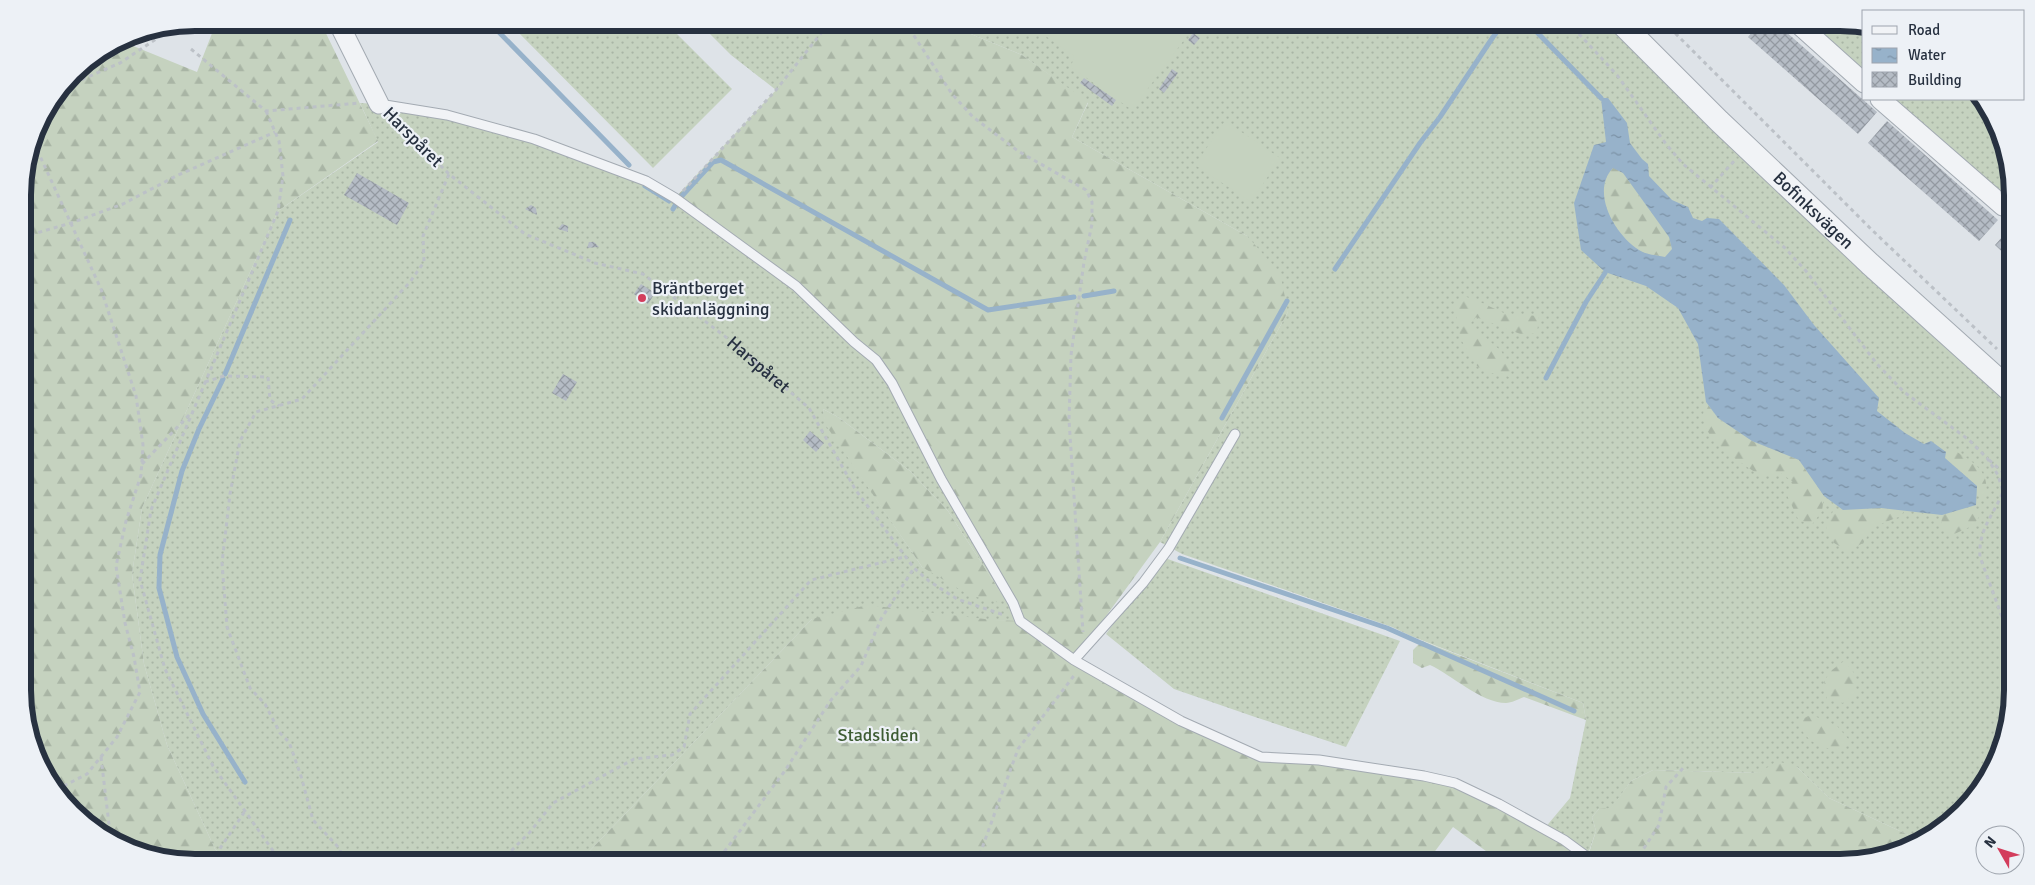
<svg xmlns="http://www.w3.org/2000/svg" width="2035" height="885" viewBox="0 0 2035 885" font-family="Signika,sans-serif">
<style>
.grass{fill:url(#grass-dots);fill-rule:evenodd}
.forest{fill:url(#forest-firs)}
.pitch{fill:#c5d2bf}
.water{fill:url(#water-ripples);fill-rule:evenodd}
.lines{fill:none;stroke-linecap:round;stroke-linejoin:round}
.stream{stroke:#97b2ca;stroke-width:5}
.building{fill:url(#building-cross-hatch)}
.service-casing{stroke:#a3aab2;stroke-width:11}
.minor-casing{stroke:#a3aab2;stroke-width:21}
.tertiary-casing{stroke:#a3aab2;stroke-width:24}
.path{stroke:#bcc1c7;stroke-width:3;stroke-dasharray:4 4;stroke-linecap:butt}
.service{stroke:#f1f3f6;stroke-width:9}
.minor{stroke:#f1f3f6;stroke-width:19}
.tertiary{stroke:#f1f3f6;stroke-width:22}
.poi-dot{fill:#d33d5c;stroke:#edf1f6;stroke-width:2}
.labels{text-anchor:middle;stroke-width:4.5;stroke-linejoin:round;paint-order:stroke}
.street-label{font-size:18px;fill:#273140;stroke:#edf1f6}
.poi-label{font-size:18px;fill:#273140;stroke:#edf1f6;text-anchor:start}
.park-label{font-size:18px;fill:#3d5c33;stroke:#edf1f6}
.rim{fill:none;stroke:#273140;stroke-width:6}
</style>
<defs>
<pattern id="grass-dots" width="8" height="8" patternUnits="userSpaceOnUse" patternTransform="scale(1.25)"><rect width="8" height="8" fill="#c5d2bf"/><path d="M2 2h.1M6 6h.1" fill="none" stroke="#a9b5a5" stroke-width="1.8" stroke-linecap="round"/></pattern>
<pattern id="forest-firs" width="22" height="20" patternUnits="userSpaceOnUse" patternTransform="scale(1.25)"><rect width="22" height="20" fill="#c5d2bf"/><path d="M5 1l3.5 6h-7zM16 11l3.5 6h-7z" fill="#a9b5a5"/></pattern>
<pattern id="water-ripples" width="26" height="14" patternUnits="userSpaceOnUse" patternTransform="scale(1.25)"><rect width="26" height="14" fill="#97b2ca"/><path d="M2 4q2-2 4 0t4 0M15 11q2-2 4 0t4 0" fill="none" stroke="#7b91a5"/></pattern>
<pattern id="building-cross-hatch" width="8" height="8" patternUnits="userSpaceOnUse" patternTransform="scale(1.25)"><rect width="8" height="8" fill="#b5bcc5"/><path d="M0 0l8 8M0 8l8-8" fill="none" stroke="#9399a1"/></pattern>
</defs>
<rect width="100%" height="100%" fill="#dee3e8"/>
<path class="grass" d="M509,23H666L732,89L653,168Z
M699,23H831L776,90L731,55Z
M944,23H1620L2012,392V690L1999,755L1977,795L1936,833L1917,839L1829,798L1797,767L1759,773L1653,770L1631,781L1611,809H1599L1592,817L1596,831L1587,857L1544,829L1570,798L1586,720L1583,703L1411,636L1392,627L1182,554L1160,542L1288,312L1247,236L1072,137L1088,103L1022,55Z
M1802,23H1839L1864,27V77Z
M1889,99H1980L2011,173V202Z
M360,103L379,104L534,139L646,181L796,286L876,360L1020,621L812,619L579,862H228L215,849L167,745L144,664L132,574L142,508L278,211L378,142ZM823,409L838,417L910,471L948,511L1003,596L922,567L826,424Z
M1162,557L1400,641L1346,747L1255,717L1174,689L1106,634Z"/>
<path class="forest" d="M831,22L944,23L1022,55L1088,102L1072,137L1247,236L1280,273L1288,312L1160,542L1074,660L1181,721L1261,757L1319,760L1455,783L1588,856L1596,831L1592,817L1599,809L1611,808L1631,781L1653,770L1759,773L1777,761L1797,767L1829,798L1917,839L1850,862H1501L1453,827L1427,862H579L812,619L867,605L993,620L1019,621L876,360L796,286L675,198L776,90Z
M216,23H321L378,141L278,211L142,508L132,574L144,664L167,745L215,849L228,862H196L130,849L58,795L24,712L23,184L40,119L81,66L121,41L197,72Z
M1613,167L1623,173L1669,237L1672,249L1665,257C1657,255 1646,255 1639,250C1615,235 1590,192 1613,167Z
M1464,296L1480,302L1506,314L1539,316L1537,333L1523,335L1476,317L1470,324L1501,351L1512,369L1509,377L1504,374L1489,373L1477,366L1460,338L1459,327L1454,308Z
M1706,402L1718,418L1752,441L1799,460L1824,496L1822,511L1811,526L1798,519L1787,495L1793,482L1781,473L1761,476C1743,464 1704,441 1703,417C1703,413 1705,406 1706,402Z
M823,409L838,417L910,471L948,511L1003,596L1000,603L969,595L922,567L825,424Z
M1952,449C1970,460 1992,471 1985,495H1976L1977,486L1945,458L1946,452Z
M1973,506L1980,515L1974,525L1950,536L1941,526L1942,515Z
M1881,508L1904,511L1901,516L1873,527L1863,543L1848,551L1834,543L1826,527L1833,511Z
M1422,641L1583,703L1586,720L1524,697C1519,699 1511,703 1506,703C1481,703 1452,675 1430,665L1422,668L1413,663V650Z
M1844,661L1854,673L1856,693L1843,703L1827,699L1824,681L1832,670Z
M1812,715L1837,726L1850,741L1837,750C1815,747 1807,740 1796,721Z"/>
<path class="pitch" d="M1027,23H1184L1177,33L1184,40L1132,110L1071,67L1074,56Z
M1225,121L1280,158L1251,202L1195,165Z"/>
<path class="water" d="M1601,98H1608L1627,123L1630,143L1642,159L1648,164L1649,176L1672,200L1688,207L1693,218L1702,221L1707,218L1719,219L1784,285L1814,325L1879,398L1877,411L1905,433L1924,444L1931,441L1946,452L1945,458L1977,486L1976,505L1942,515L1881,508L1843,510L1824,496L1799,460L1752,441L1718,418L1706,402L1698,344L1678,308L1646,286L1605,272L1581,250L1574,203L1594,145L1606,142ZM1613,168L1623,173L1669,237L1672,249L1665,257C1657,255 1646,255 1639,250C1615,235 1590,192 1613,168Z"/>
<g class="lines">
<path class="stream" d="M489,22L629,165
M1527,22L1601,98
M645,186L669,201
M680,198L713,162L721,160L988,310L1074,297
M673,209L676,204
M1335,269L1420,143L1440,117L1493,37L1505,22
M1084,296L1114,291
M225,374L290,220
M1546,378L1586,302L1605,273
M223,379L199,429L182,471L160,555L159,588L177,657L203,714L245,782
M1222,418L1287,301
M2004,533L2012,540
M1180,558L1387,628L1574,711"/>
</g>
<path class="building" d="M1760,22H1775L1877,112L1858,134L1748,37Z
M1193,33L1200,38L1194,45L1188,40Z
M1172,69L1178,73L1164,93L1159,89Z
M1084,78L1116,100L1112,106L1080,83Z
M1887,121L1998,220L1979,241L1868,143Z
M357,173L409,203L397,225L344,195Z
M531,205L536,208L537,215L525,209Z
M562,224L568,226V232L558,229Z
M2011,227V260L1995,245Z
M589,242H594L599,247L587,248Z
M641,284L655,293L648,304L634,294Z
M563,374L577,382L566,401L552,393Z
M810,431L824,443L816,452L803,440Z"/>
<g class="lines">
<g class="service-casing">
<path id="service" d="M379,104L447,115L534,139L646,181L675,198L796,286L854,342L876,360L892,383L941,479L1013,603L1020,621L1074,660L1181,721L1261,757L1319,760L1424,776L1455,783L1499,804L1564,840L1594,862
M1074,660L1143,583L1169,548L1235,434"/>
</g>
<g class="minor-casing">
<path id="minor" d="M338,22L379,104
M1796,22L1864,83
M1880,99L2003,206L2011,208"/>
</g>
<g class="tertiary-casing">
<g id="tertiary">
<path id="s2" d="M1620,22L1719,121L1870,264L2012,392"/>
</g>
</g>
<g class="path">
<path d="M905,22L952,94L973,117L1018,151L1086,190L1092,202V224L1084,262L1071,355L1069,420L1083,632"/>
<path d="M1568,22L1617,75L1666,144L1683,164L1785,248L1806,271L1877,364L1904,392L1969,440L1987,458L1998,475L2003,492C1993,516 1978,530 1980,557L2012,644"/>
<path d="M1664,22L1872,230L1997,349"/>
<path d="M191,49L266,111L360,103"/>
<path d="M46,111L76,82L120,63L159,37"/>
<path d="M266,111L279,141L283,176L278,211L151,510L140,580L165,669L213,766L281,862"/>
<path id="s1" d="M395,120L449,174L525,234L595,263L643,274L731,341L809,408L855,489L914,568L929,581L957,599L1004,615"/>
<path d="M34,143L101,289L136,396L143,445L141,475L126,521L116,566L125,623L134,657L140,692L117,737L87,774L56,790"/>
<path d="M1710,188L1735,160"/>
<path d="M683,191L776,90L830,22"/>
<path d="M23,237L71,223L123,204L176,176L275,132"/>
<path d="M205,382L224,376L268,377L270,400L279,406"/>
<path d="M1989,460L2012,480"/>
<path d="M142,464L191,413"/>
<path d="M101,757L110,833"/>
<path d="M106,831L142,852"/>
<path d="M211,862L245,811"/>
<path d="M342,862L340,849L313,820L301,776L289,742L280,733L265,704L250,688L227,627L222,563L230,494L240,441L256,412L302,399L410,282L424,262L423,236L449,174"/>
<path d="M500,862L530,832L553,803L634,759L672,755L684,747L690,714L811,580L904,557"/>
<path d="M712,862L724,852L784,772L831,700L861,666L881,619L914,568"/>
<path d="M977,862L1018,749L1076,673"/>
<path d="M1635,862L1659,825L1666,787L1684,767"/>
</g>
<use href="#service" class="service"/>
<use href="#minor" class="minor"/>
<use href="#tertiary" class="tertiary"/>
</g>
<circle class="poi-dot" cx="642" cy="298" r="5"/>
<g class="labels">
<g class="street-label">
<text transform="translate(413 137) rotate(45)" y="6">Harspåret</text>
<text dy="6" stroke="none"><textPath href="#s2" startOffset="270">Bofinksvägen</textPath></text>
<text dy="6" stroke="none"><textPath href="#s1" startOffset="445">Harspåret</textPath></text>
</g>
<g class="poi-label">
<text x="652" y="294">Bräntberget<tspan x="652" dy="21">skidanläggning</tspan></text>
</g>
<g class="park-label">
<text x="878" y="741">Stadsliden</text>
</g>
</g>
<path d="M0 0H2035V885H0ZM195 31H1840A164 164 0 0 1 2004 195V690A164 164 0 0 1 1840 854H195A164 164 0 0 1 31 690V195A164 164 0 0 1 195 31Z" fill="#edf1f6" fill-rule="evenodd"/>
<path class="rim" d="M195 31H1840A164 164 0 0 1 2004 195V690A164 164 0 0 1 1840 854H195A164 164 0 0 1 31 690V195A164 164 0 0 1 195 31Z"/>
<rect x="1862" y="10" width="162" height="90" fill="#edf1f6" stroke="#9ea4ad"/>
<rect x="1872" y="26" width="25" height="8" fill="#f1f3f6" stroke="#9ea4ad"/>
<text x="1908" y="35" font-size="15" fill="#273140">Road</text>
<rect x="1872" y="48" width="25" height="15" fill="url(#water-ripples)" stroke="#9ea4ad"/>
<text x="1908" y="60" font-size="15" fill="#273140">Water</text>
<rect x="1872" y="72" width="25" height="15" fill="url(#building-cross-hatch)" stroke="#9ea4ad"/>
<text x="1908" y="85" font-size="15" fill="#273140">Building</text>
<g transform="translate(2000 850) rotate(309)"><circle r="24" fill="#edf1f6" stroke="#9ea4ad"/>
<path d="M0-4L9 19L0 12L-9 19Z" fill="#d33d5c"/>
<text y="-8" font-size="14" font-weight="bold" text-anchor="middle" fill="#273140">N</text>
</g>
</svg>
